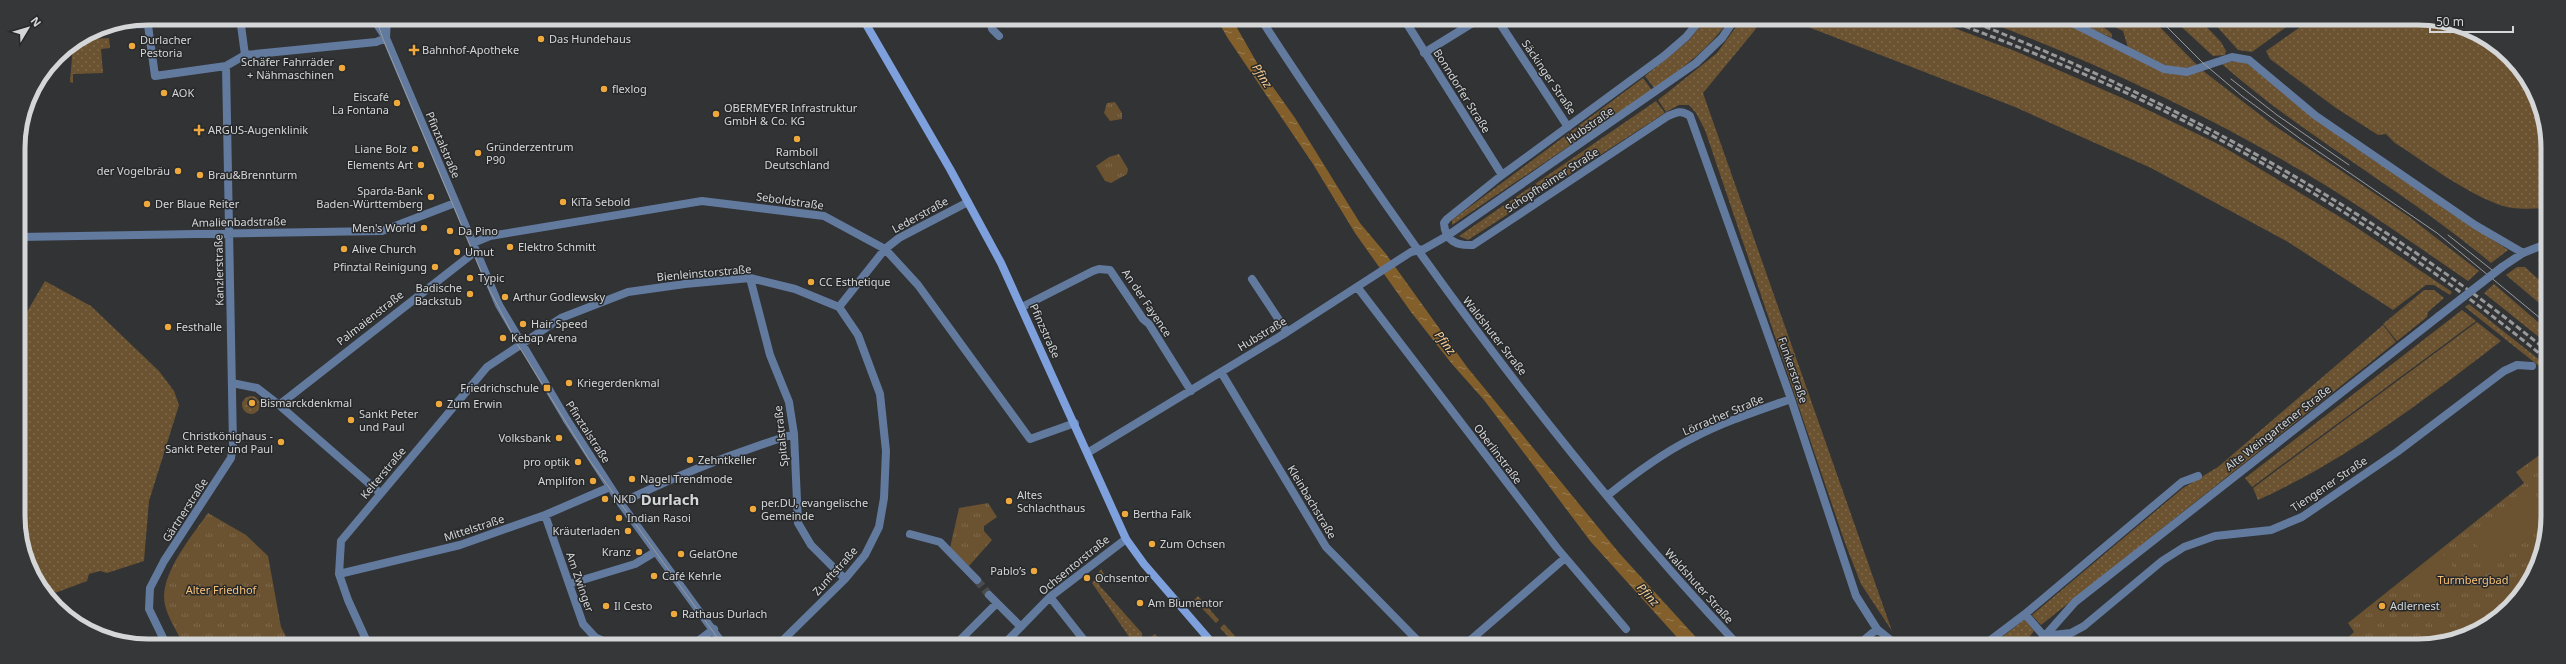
<svg xmlns="http://www.w3.org/2000/svg" width="2566" height="664" viewBox="0 0 2566 664" font-family="'Noto Sans',sans-serif">
<style>
.grass{fill:url(#grass-dots)}
.park{fill:url(#park-tufts)}
.pitch{fill:#6b5230}
.water{fill:url(#water-ripples)}
.lines{fill:none;stroke-linecap:round;stroke-linejoin:round}
.minor-tunnel{stroke:#4a4b4d;stroke-width:8;stroke-dasharray:8 4;stroke-linecap:butt}
.pedestrian{stroke:#637a9f;stroke-width:8}
.minor{stroke:#637a9f;stroke-width:8}
.secondary{stroke:#7ea1dd;stroke-width:8}
.tram{stroke:#98999a;stroke-width:1}
.rail{stroke:#98999a;stroke-width:3;stroke-dasharray:6 3;stroke-linecap:butt}
.minor-bridge{stroke:#637a9f;stroke-width:8}
.poi-dot{fill:#eea83c;stroke:#27292b;stroke-width:1.5}
.labels{text-anchor:middle;stroke-width:3;stroke-linejoin:round;paint-order:stroke}
.poi-label{font-size:11px;fill:#d5d6d7;stroke:#27292b;text-anchor:start}
.street-label{font-size:11px;fill:#d5d6d7;stroke:#27292b}
.park-label{font-size:11px;fill:#f9c278;stroke:#27292b}
.water-label{font-size:12px;font-style:italic;fill:#fbcf95;stroke:#27292b}
.district-label{font-size:15px;font-weight:bold;fill:#d5d6d7;stroke:#27292b}
.rim{fill:none;stroke:#d5d6d7;stroke-width:5}
</style>
<defs>
<pattern id="grass-dots" width="8" height="8" patternUnits="userSpaceOnUse"><rect width="8" height="8" fill="#6b5230"/><path d="M2 2h.1M6 6h.1" fill="none" stroke="#7f6a4d" stroke-width="1.8" stroke-linecap="round"/></pattern>
<pattern id="park-tufts" width="24" height="20" patternUnits="userSpaceOnUse"><rect width="24" height="20" fill="#6b5230"/><path d="M3 7l-1-3M5 7V3M7 7l1-3M15 17l-1-3M17 17v-4M19 17l1-3" fill="none" stroke="#7f6a4d"/></pattern>
<pattern id="water-ripples" width="26" height="14" patternUnits="userSpaceOnUse"><rect width="26" height="14" fill="#835f2c"/><path d="M2 4q2-2 4 0t4 0M15 11q2-2 4 0t4 0" fill="none" stroke="#997d54"/></pattern>
</defs>
<rect width="100%" height="100%" fill="#313335"/>
<path class="grass" d="M1705,20H1729C1709,49 1683,68 1654,88L1645,76L1689,40Z
M1741,20H1759L1755,30L1703,93L1892,631L1861,584L1845,543L1705,130L1696,113L1689,105H1679L1666,112L1658,100L1717,53Z
M1790,20H1933L2015,51L2136,104L2222,146L2350,223L2452,292L2450,295L2434,285H2426L2393,310L2288,242L2151,168L2015,107Z
M1983,20H2059L2166,73L2184,75L2202,70L2272,124L2408,216L2479,271L2468,281C2423,250 2379,219 2333,190C2223,122 2103,65 1983,20Z
M2072,20C2088,20 2100,22 2112,34V38Z
M2101,20H2153L2198,66C2170,73 2153,60 2128,48L2123,31Z
M2174,20H2200L2221,42L2226,51L2225,55L2213,56Z
M2211,20H2296L2252,52L2238,50Z
M2310,20L2444,21L2488,39L2521,82L2527,79C2553,116 2546,165 2546,208C2530,209 2512,210 2497,204C2461,190 2428,164 2395,143L2386,134L2378,135L2336,108L2270,59L2266,51Z
M109,38L110,48L101,49L103,73L73,74V83L70,82L73,45L80,40Z
M2234,61L2246,63L2344,140L2508,250L2491,263C2405,191 2304,137 2222,64Z
M1643,78L1652,90L1452,225V220Z
M1656,101L1665,113L1468,240L1459,236Z
M2546,256V272L2538,259Z
M2517,267H2525L2546,286V309L2506,275Z
M45,281L91,306L159,371L174,391L179,405L149,501L144,561L107,573L100,571L89,574L87,581L47,596L35,581L21,542L19,321L21,322Z
M2494,284L2546,329L2545,342L2484,293Z
M2424,290H2434L2444,298L2428,312L2427,317L2397,341L2383,324Z
M2469,304L2545,364V371L2465,307Z
M2462,310L2476,321L2252,487L2245,478Z
M2477,322L2501,341C2424,400 2347,460 2258,500L2253,488Z
M2383,325L2396,342L2041,625L2032,615L2183,488L2218,467Z
M242 405a9 9 0 1 1 18 0a9 9 0 1 1-18 0Z
M1101,569L1104,574L1099,585L1142,633V644H1134L1092,583L1098,577V573Z
M1198,596L1219,620L1216,623L1194,600Z
M2025,619L2034,631L2023,645H1992Z
M1224,624L1243,645H1236L1220,628Z
M1155,634L1163,644H1146L1145,641Z"/>
<path class="park" d="M1115,102L1122,113V119L1110,121L1104,113L1107,103Z
M1119,154L1128,169L1127,174L1111,183L1105,181L1096,166L1109,157Z
M2545,451V542L2530,581L2504,614L2468,636L2426,646H2339L2354,632L2348,623L2524,483L2516,472Z
M988,503L997,517L984,526V531L992,540L969,566L950,548L959,508Z
M208,513L246,535L268,556L281,627L290,644H183C177,631 168,618 165,605C158,576 192,536 208,513Z"/>
<path class="pitch" d="M2532,490L2545,508V525L2491,565L2470,536Z
M2440,551L2468,586L2439,610L2410,575Z"/>
<path class="water" d="M1217,19H1232L1261,70L1295,118L1360,223L1386,254L1467,367L1620,554L1703,645H1684L1591,542L1484,400L1452,364L1411,312L1355,233L1313,164L1227,37Z"/>
<g class="lines">
<path class="minor-tunnel" d="M977,580L989,595"/>
<path class="pedestrian" d="M567,420L622,505L723,644
M694,644L714,629"/>
<path class="minor" d="M147,18L155,76L226,66L245,55L376,42L386,38
M240,18L245,55
M373,18L386,38L499,305L567,420
M990,19L992,29L999,36
M1261,19C1289,63 1318,105 1347,148C1465,322 1594,491 1738,645
M1404,19L1502,175
M1497,19L1568,127
M1700,20L1686,37L1664,56L1502,175L1447,219L1444,223C1445,241 1457,246 1473,245L1668,116C1677,112 1682,110 1690,116L1791,399L1856,596L1877,629L1897,645
M2066,20L2164,69L2187,72L2232,57L2249,60L2316,116L2475,225L2523,253
M111,25L148,24
M386,38L387,18
M1424,53L1479,19
M19,237L382,231L455,203
M473,243L490,236L702,201L824,216L885,249L918,285L1030,439L1075,423
M2502,267L2523,253L2546,244
M750,278L770,355L789,402L794,434L798,523L811,545L845,579
M1252,279L1287,332
M1358,288L1557,548L1626,629
M839,307L885,249L899,238L968,202
M1022,307L1093,271L1099,269L1110,270L1143,319L1149,324L1191,391
M1221,372L1326,547L1422,645
M232,383L257,388L279,405L380,493
M279,405L476,251
M1089,452L1287,332L1411,252L1424,249L1447,236L1696,63L1722,38L1734,20
M1607,496C1633,475 1661,454 1691,439C1723,422 1757,411 1791,399
M633,497C687,471 736,452 794,434
M545,515L583,624L595,637L610,644
M910,534L940,542L977,580
M339,574L460,545L545,515L610,487
M569,584L635,564L655,552
M989,595L997,603
M1050,597L1087,644
M2025,614L2044,636
M2044,636L2071,633L2084,626L2162,561L2184,547L2215,536L2271,530L2302,517L2397,452L2504,371L2517,365L2532,366
M166,644L149,609L150,588L164,561L231,458L233,445L226,66
M368,644L348,600L339,574L341,541L487,367L561,318L628,292L685,284L750,278L795,289L839,307L858,335L880,394L886,451L884,498L879,527L865,555L845,579L779,644
M956,644L997,603L1021,627
M1004,644L1050,597L1126,539
M1464,645L1474,637
M1475,645L1474,637L1565,558
M1858,645L1877,629
M1984,645L2025,614L2182,482L2198,476
M2037,645L2075,602L2439,316"/>
<path class="secondary" d="M863,19L950,169L1001,263L1126,539L1144,564L1214,645"/>
<path class="tram" d="M376,18L383,39L486,283L518,345L590,461L722,644
M2160,20L2202,62L2242,96L2306,143L2437,233L2546,323
M2231,79L2277,115L2349,165
M2448,235L2492,270"/>
<path class="rail" d="M1948,20C2028,50 2108,82 2184,121C2313,187 2433,266 2545,358
M1968,20C2177,101 2371,208 2545,349"/>
<path class="minor-bridge" d="M2439,316L2502,267"/>
</g>
<g class="poi-dot">
<circle cx="541" cy="39" r="4"/>
<circle cx="132" cy="46" r="4"/>
<path d="M412 44h4v4h4v4h-4v4h-4v-4h-4v-4h4z"/>
<circle cx="342" cy="68" r="4"/>
<circle cx="604" cy="89" r="4"/>
<circle cx="164" cy="93" r="4"/>
<circle cx="397" cy="103" r="4"/>
<circle cx="716" cy="114" r="4"/>
<path d="M197 124h4v4h4v4h-4v4h-4v-4h-4v-4h4z"/>
<circle cx="797" cy="139" r="4"/>
<circle cx="415" cy="149" r="4"/>
<circle cx="478" cy="153" r="4"/>
<circle cx="421" cy="165" r="4"/>
<circle cx="178" cy="171" r="4"/>
<circle cx="200" cy="175" r="4"/>
<circle cx="431" cy="197" r="4"/>
<circle cx="563" cy="202" r="4"/>
<circle cx="147" cy="204" r="4"/>
<circle cx="424" cy="228" r="4"/>
<circle cx="450" cy="231" r="4"/>
<circle cx="510" cy="247" r="4"/>
<circle cx="344" cy="249" r="4"/>
<circle cx="457" cy="252" r="4"/>
<circle cx="435" cy="267" r="4"/>
<circle cx="470" cy="278" r="4"/>
<circle cx="811" cy="282" r="4"/>
<circle cx="470" cy="294" r="4"/>
<circle cx="505" cy="297" r="4"/>
<circle cx="523" cy="324" r="4"/>
<circle cx="168" cy="327" r="4"/>
<circle cx="503" cy="338" r="4"/>
<circle cx="569" cy="383" r="4"/>
<rect x="543" y="384" width="8" height="8" rx="2"/>
<circle cx="252" cy="403" r="4"/>
<circle cx="439" cy="404" r="4"/>
<circle cx="351" cy="420" r="4"/>
<circle cx="559" cy="438" r="4"/>
<circle cx="281" cy="442" r="4"/>
<circle cx="690" cy="460" r="4"/>
<circle cx="578" cy="462" r="4"/>
<circle cx="632" cy="479" r="4"/>
<circle cx="593" cy="481" r="4"/>
<circle cx="605" cy="499" r="4"/>
<circle cx="1009" cy="501" r="4"/>
<circle cx="753" cy="509" r="4"/>
<circle cx="1125" cy="514" r="4"/>
<circle cx="619" cy="518" r="4"/>
<circle cx="628" cy="531" r="4"/>
<circle cx="1152" cy="544" r="4"/>
<circle cx="639" cy="552" r="4"/>
<circle cx="681" cy="554" r="4"/>
<circle cx="1034" cy="571" r="4"/>
<circle cx="654" cy="576" r="4"/>
<circle cx="1087" cy="578" r="4"/>
<circle cx="1140" cy="603" r="4"/>
<circle cx="606" cy="606" r="4"/>
<circle cx="2382" cy="606" r="4"/>
<circle cx="674" cy="614" r="4"/>
</g>
<g class="labels">
<g class="poi-label">
<text x="549" y="43">Das Hundehaus</text>
<text x="140" y="44">Durlacher<tspan x="140" dy="13">Pestoria</tspan></text>
<text x="422" y="54">Bahnhof-Apotheke</text>
<text x="334" y="66" text-anchor="end">Schäfer Fahrräder<tspan x="334" dy="13">+ Nähmaschinen</tspan></text>
<text x="612" y="93">flexlog</text>
<text x="172" y="97">AOK</text>
<text x="389" y="101" text-anchor="end">Eiscafé<tspan x="389" dy="13">La Fontana</tspan></text>
<text x="724" y="112">OBERMEYER Infrastruktur<tspan x="724" dy="13">GmbH &amp; Co. KG</tspan></text>
<text x="208" y="134">ARGUS-Augenklinik</text>
<text x="486" y="151">Gründerzentrum<tspan x="486" dy="13">P90</tspan></text>
<text x="407" y="153" text-anchor="end">Liane Bolz</text>
<text x="797" y="156" text-anchor="middle">Ramboll<tspan x="797" dy="13">Deutschland</tspan></text>
<text x="413" y="169" text-anchor="end">Elements Art</text>
<text x="170" y="175" text-anchor="end">der Vogelbräu</text>
<text x="208" y="179">Brau&amp;Brennturm</text>
<text x="423" y="195" text-anchor="end">Sparda-Bank<tspan x="423" dy="13">Baden-Württemberg</tspan></text>
<text x="571" y="206">KiTa Sebold</text>
<text x="155" y="208">Der Blaue Reiter</text>
<text x="416" y="232" text-anchor="end">Men's World</text>
<text x="458" y="235">Da Pino</text>
<text x="518" y="251">Elektro Schmitt</text>
<text x="352" y="253">Alive Church</text>
<text x="465" y="256">Umut</text>
<text x="427" y="271" text-anchor="end">Pfinztal Reinigung</text>
<text x="478" y="282">Typic</text>
<text x="819" y="286">CC Esthetique</text>
<text x="462" y="292" text-anchor="end">Badische<tspan x="462" dy="13">Backstub</tspan></text>
<text x="513" y="301">Arthur Godlewsky</text>
<text x="531" y="328">Hair Speed</text>
<text x="176" y="331">Festhalle</text>
<text x="511" y="342">Kebap Arena</text>
<text x="577" y="387">Kriegerdenkmal</text>
<text x="539" y="392" text-anchor="end">Friedrichschule</text>
<text x="260" y="407">Bismarckdenkmal</text>
<text x="447" y="408">Zum Erwin</text>
<text x="359" y="418">Sankt Peter<tspan x="359" dy="13">und Paul</tspan></text>
<text x="273" y="440" text-anchor="end">Christkönighaus -<tspan x="273" dy="13">Sankt Peter und Paul</tspan></text>
<text x="551" y="442" text-anchor="end">Volksbank</text>
<text x="698" y="464">Zehntkeller</text>
<text x="570" y="466" text-anchor="end">pro optik</text>
<text x="640" y="483">Nagel Trendmode</text>
<text x="585" y="485" text-anchor="end">Amplifon</text>
<text x="1017" y="499">Altes<tspan x="1017" dy="13">Schlachthaus</tspan></text>
<text x="613" y="503">NKD</text>
<text x="761" y="507">per.DU, evangelische<tspan x="761" dy="13">Gemeinde</tspan></text>
<text x="1133" y="518">Bertha Falk</text>
<text x="627" y="522">Indian Rasoi</text>
<text x="620" y="535" text-anchor="end">Kräuterladen</text>
<text x="1160" y="548">Zum Ochsen</text>
<text x="631" y="556" text-anchor="end">Kranz</text>
<text x="689" y="558">GelatOne</text>
<text x="1026" y="575" text-anchor="end">Pablo’s</text>
<text x="662" y="580">Café Kehrle</text>
<text x="1095" y="582">Ochsentor</text>
<text x="1148" y="607">Am Blumentor</text>
<text x="614" y="610">Il Cesto</text>
<text x="2390" y="610">Adlernest</text>
<text x="682" y="618">Rathaus Durlach</text>
</g>
<g class="street-label">
<text transform="translate(1549 77) rotate(56)" y="4">Säckinger Straße</text>
<text transform="translate(1462 91) rotate(58)" y="4">Bonndorfer Straße</text>
<text transform="translate(1590 125) rotate(-35)" y="4">Hubstraße</text>
<text transform="translate(443 145) rotate(67)" y="4">Pfinztalstraße</text>
<text transform="translate(1552 180) rotate(-33)" y="4">Schopfheimer Straße</text>
<text transform="translate(790 201) rotate(8)" y="4">Seboldstraße</text>
<text transform="translate(920 215) rotate(-29)" y="4">Lederstraße</text>
<text transform="translate(239 222) rotate(-1)" y="4">Amalienbadstraße</text>
<text transform="translate(219 270) rotate(-91)" y="4">Kanzlerstraße</text>
<text transform="translate(704 273) rotate(-5)" y="4">Bienleinstorstraße</text>
<text transform="translate(1147 303) rotate(56)" y="4">An der Fayence</text>
<text transform="translate(370 318) rotate(-38)" y="4">Palmaienstraße</text>
<text transform="translate(1045 331) rotate(66)" y="4">Pfinzstraße</text>
<text transform="translate(1262 334) rotate(-31)" y="4">Hubstraße</text>
<text transform="translate(1495 336) rotate(52)" y="4">Waldshuter Straße</text>
<text transform="translate(1793 370) rotate(71)" y="4">Funkerstraße</text>
<text transform="translate(1723 415) rotate(-23)" y="4">Lörracher Straße</text>
<text transform="translate(2278 428) rotate(-38)" y="4">Alte Weingartener Straße</text>
<text transform="translate(588 432) rotate(57)" y="4">Pfinztalstraße</text>
<text transform="translate(781 436) rotate(-96)" y="4">Spitalstraße</text>
<text transform="translate(1498 454) rotate(53)" y="4">Oberlinstraße</text>
<text transform="translate(383 473) rotate(-50)" y="4">Kelterstraße</text>
<text transform="translate(2329 484) rotate(-34)" y="4">Tiengener Straße</text>
<text transform="translate(1312 502) rotate(59)" y="4">Kleinbachstraße</text>
<text transform="translate(185 510) rotate(-57)" y="4">Gärtnerstraße</text>
<text transform="translate(474 528) rotate(-18)" y="4">Mittelstraße</text>
<text transform="translate(1074 565) rotate(-39)" y="4">Ochsentorstraße</text>
<text transform="translate(835 571) rotate(-48)" y="4">Zunftstraße</text>
<text transform="translate(580 582) rotate(71)" y="4">Am Zwinger</text>
<text transform="translate(1699 586) rotate(48)" y="4">Waldshuter Straße</text>
</g>
<g class="park-label">
<text x="2473" y="584">Turmbergbad</text>
<text x="221" y="594">Alter Friedhof</text>
</g>
<g class="water-label">
<text transform="translate(1262 76) rotate(58)" y="4">Pfinz</text>
<text transform="translate(1445 343) rotate(53)" y="4">Pfinz</text>
<text transform="translate(1648 595) rotate(48)" y="4">Pfinz</text>
</g>
<g class="district-label">
<text x="670" y="505">Durlach</text>
</g>
</g>
<path d="M0 0H2566V664H0ZM148 25H2418A123 123 0 0 1 2541 148V516A123 123 0 0 1 2418 639H148A123 123 0 0 1 25 516V148A123 123 0 0 1 148 25Z" fill="#353739" fill-rule="evenodd"/>
<path class="rim" d="M148 25H2418A123 123 0 0 1 2541 148V516A123 123 0 0 1 2418 639H148A123 123 0 0 1 25 516V148A123 123 0 0 1 148 25Z"/>
<g transform="translate(28 28) rotate(52)" stroke="#27292b" stroke-width="3" paint-order="stroke">
<path d="M0-3L7 15L0 10L-7 15Z" fill="#d5d6d7"/>
<text y="-6" font-size="11" font-weight="bold" text-anchor="middle" fill="#d5d6d7">N</text>
</g>
<path d="M2430 26v6h83v-6" fill="none" stroke="#d5d6d7" stroke-width="2"/>
<text x="2436" y="26" font-size="12" fill="#d5d6d7" stroke="#27292b" stroke-width="3" paint-order="stroke">50 m</text>
</svg>
